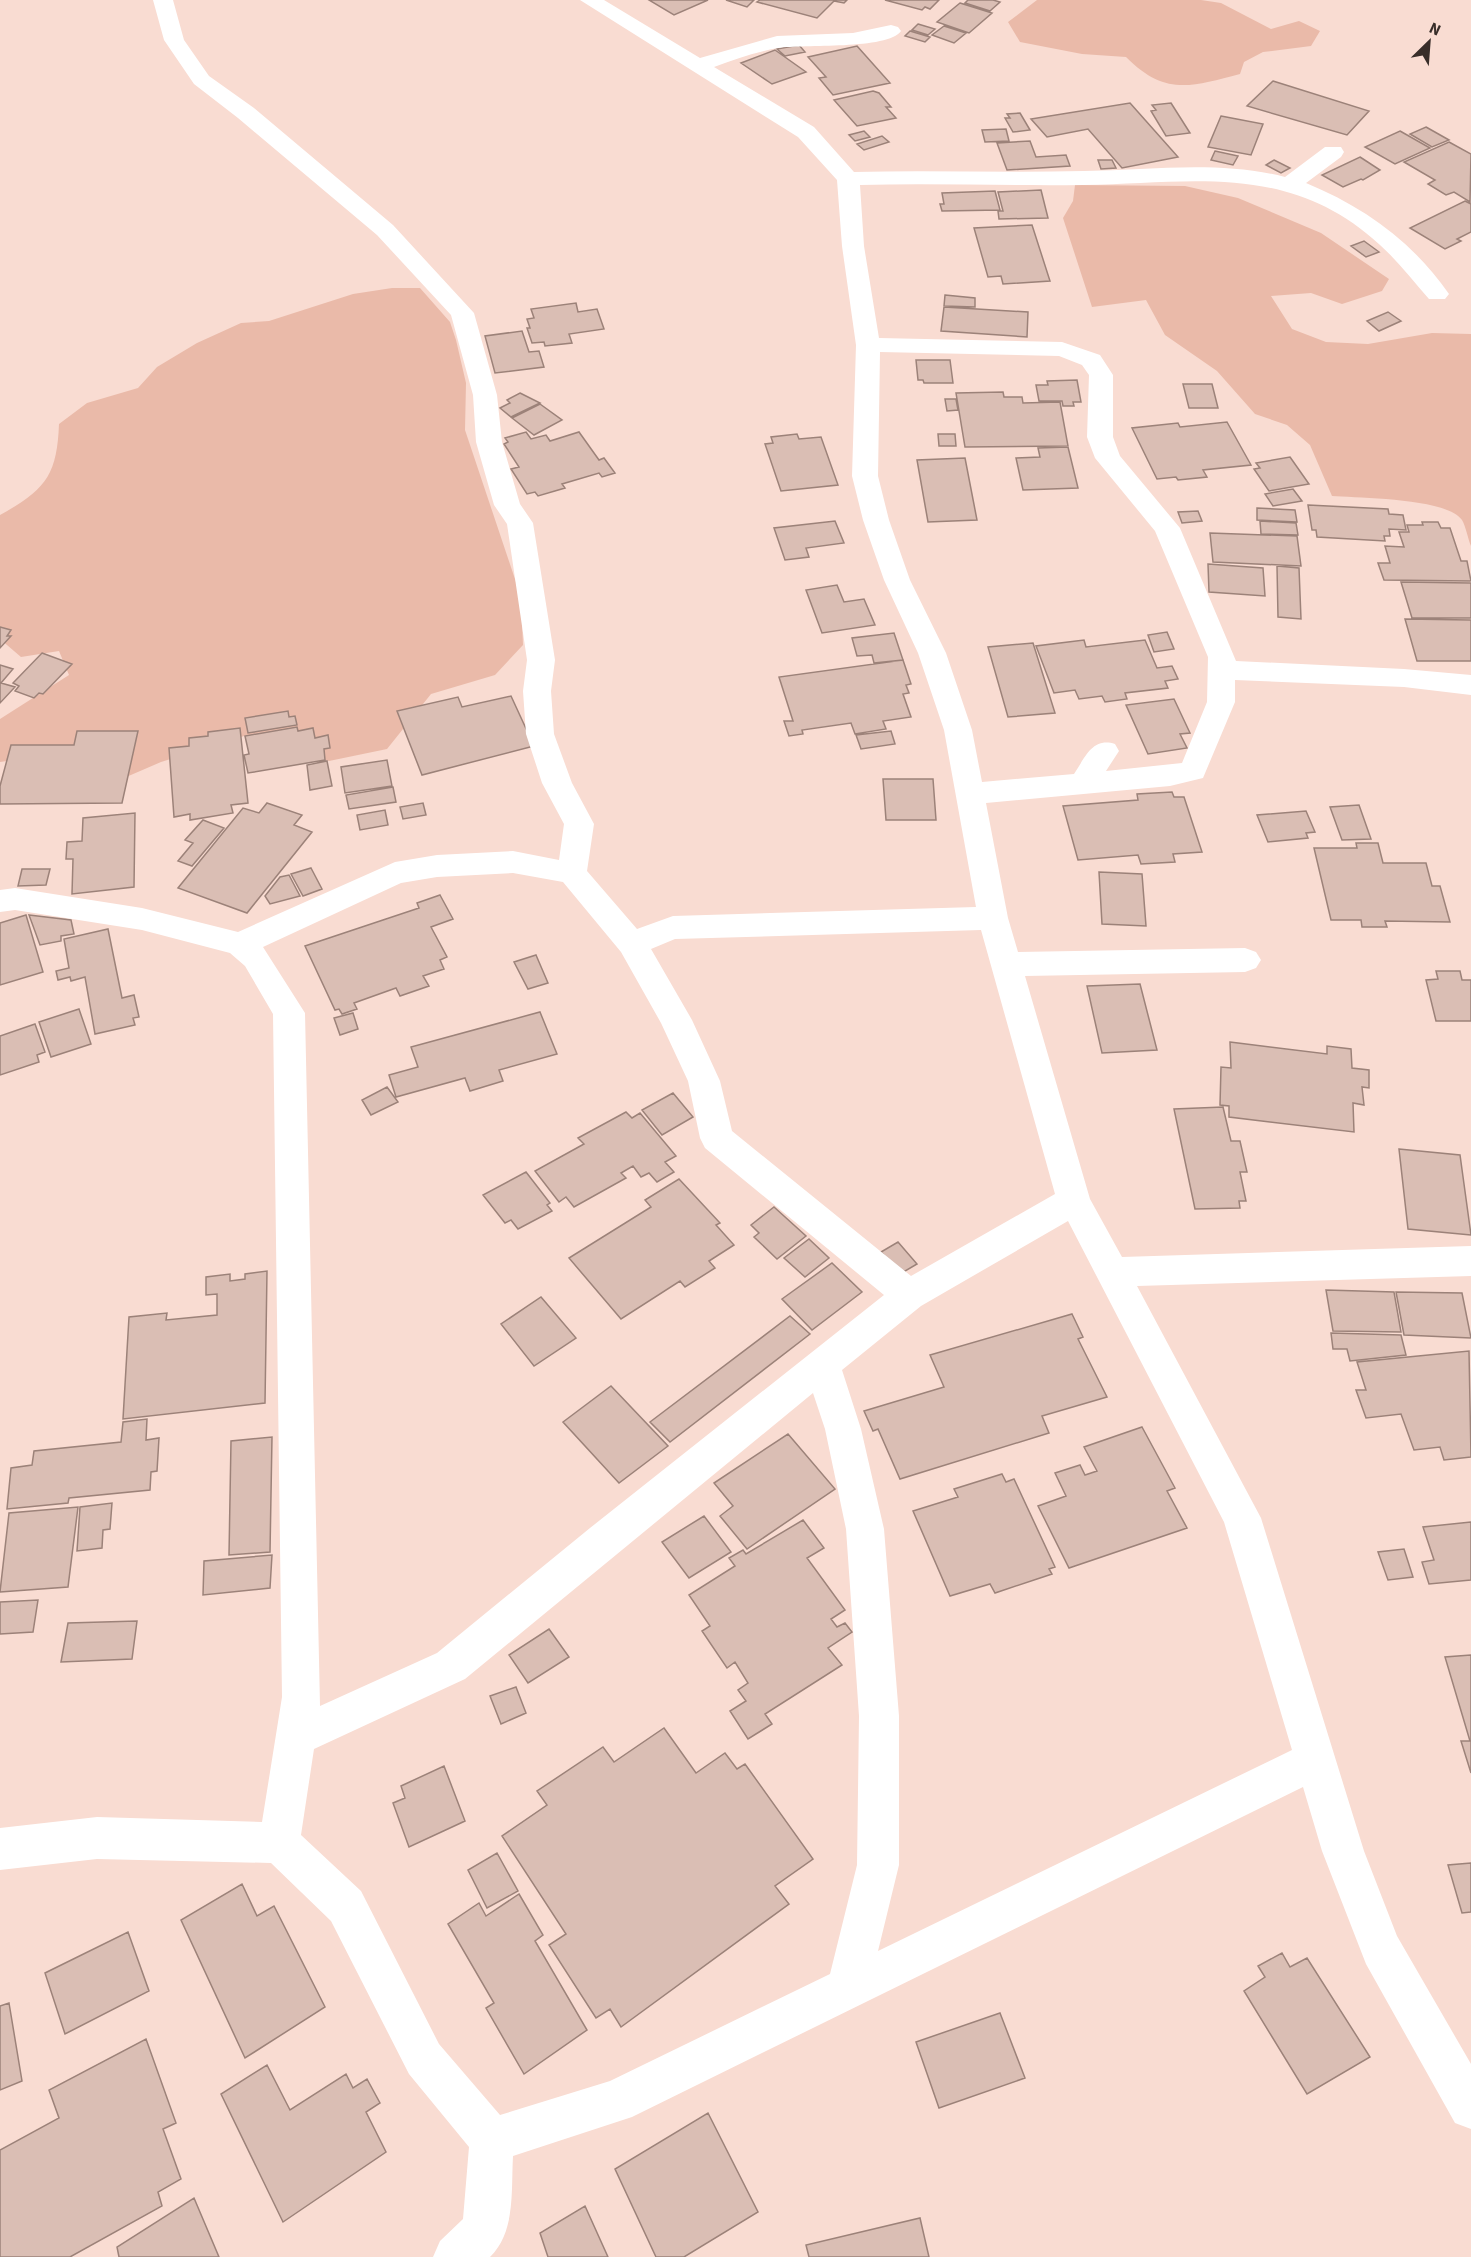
<svg xmlns="http://www.w3.org/2000/svg" width="1471" height="2257" viewBox="0 0 1471 2257" font-family="'Source Sans 3',sans-serif">
<style>
.green{fill:#eabaa9}
.building{fill:#dabeb4;stroke:#9c8279;stroke-width:1.5}
.lines{fill:none;stroke-linecap:round;stroke-linejoin:round}
.minor{fill:#fff;fill-rule:evenodd}
</style>
<rect width="100%" height="100%" fill="#f9dcd2"/>
<path class="green" d="M1037,0H1201L1221,3L1271,29L1299,21L1320,31L1311,46L1263,52L1244,62L1240,74C1190,87 1165,96 1126,57L1082,54L1020,42L1008,22Z
M1075,185L1185,186L1238,198L1321,233L1389,279L1382,291L1342,304L1311,293L1271,296L1292,329L1326,342L1368,344L1432,333L1471,334V546C1468,539 1466,527 1462,520C1447,498 1358,498 1332,496L1310,445L1287,425L1255,414L1217,371L1165,335L1146,300L1092,307L1063,218L1073,201Z
M392,288H420L450,322L456,340L466,383L465,430L521,597L523,645L495,675L431,694L387,749L329,761L244,736L161,762L117,781L41,756L0,762V719L69,675L59,651L21,657L0,639V515C45,490 57,476 59,424L87,403L138,388L157,367L197,343L241,323L269,321L353,294Z"/>
<path class="building" d="M649,0H708L674,15Z
M726,0H754L747,7Z
M760,0H847L844,3L834,1L817,18L757,2Z
M885,0H939L930,9L925,7L922,10Z
M968,0H993L1000,2L990,11L965,3Z
M960,3L992,13L969,33L937,22Z
M918,24L935,29L928,35L912,30Z
M944,26L966,33L954,43L932,35Z
M910,31L930,37L925,42L905,36Z
M799,45L805,52L785,56L777,49Z
M857,46L890,83L833,95L819,78L826,77L808,57Z
M775,50L806,72L772,84L741,63Z
M1273,81L1369,111L1347,135L1247,106Z
M873,91L879,93L891,107H886L896,118L857,126L834,100Z
M1130,103L1178,157L1122,168L1088,129L1047,137L1031,119Z
M1171,103L1190,133L1166,136L1151,111L1156,110L1152,105Z
M1020,113L1030,130L1013,132L1005,118H1010L1007,114Z
M1221,116L1263,124L1251,155L1208,147Z
M1426,127L1449,140L1432,147L1410,134Z
M1006,129L1009,141L985,142L982,130Z
M864,131L870,137L855,141L849,135Z
M1400,131L1430,148L1395,164L1365,147Z
M882,136L889,142L864,150L857,144Z
M1030,141L1036,157L1066,155L1070,166L1007,170L997,143Z
M1449,142L1471,154L1470,202L1454,192L1446,195L1428,184L1435,180L1404,162Z
M1215,151L1238,156L1233,165L1211,160Z
M1360,157L1380,170L1363,180L1361,179L1343,187L1322,175Z
M1098,160H1112L1116,168L1101,169Z
M1274,160L1290,168L1281,173L1266,165Z
M1041,190L1048,218L999,219L998,211H1003L998,192Z
M995,191L1000,210L942,211L940,204H944L942,193Z
M1465,201L1471,204V232L1457,239L1461,241L1445,249L1410,228Z
M1032,225L1050,281L1003,284L1001,276L988,277L974,228Z
M1364,241L1379,252L1366,257L1351,246Z
M945,295L975,298V307L944,306Z
M576,303L578,312L597,309L604,329L569,334L572,343L545,346L544,342L532,343L527,328H530L527,319L534,318L531,309Z
M944,307L1028,312L1027,337L941,331Z
M1388,312L1401,321L1379,331L1367,321Z
M522,331L529,352L539,351L544,367L495,373L485,336Z
M916,360H950L953,383H924L923,380H918Z
M1077,380L1081,402H1073L1074,406H1063L1062,401H1039L1036,385H1048L1047,381Z
M1183,384H1212L1218,408H1189Z
M1003,392L1004,397H1022L1023,403L1060,402L1068,446L965,447L956,393Z
M520,393L540,403L511,417L500,408L510,403L507,400Z
M945,399H956L958,410L947,411Z
M540,404L562,420L534,435L512,418Z
M1227,422L1251,465L1203,470L1207,477L1178,480L1176,477L1157,479L1132,428L1178,423L1180,427Z
M526,432L531,439L546,435L550,441L579,432L599,460L604,458L615,473L602,477L599,473L562,484L565,488L538,496L535,492L527,494L511,469L519,467L504,444L508,442L505,438Z
M797,434L799,439L821,437L838,485L781,491L765,444L773,443L771,437Z
M938,434H955L956,446H939Z
M1068,447L1078,488L1023,490L1016,458L1040,457L1038,448Z
M1290,457L1309,484L1269,491L1254,469L1260,468L1256,463Z
M965,458L977,520L928,522L917,460Z
M1293,489L1302,501L1273,506L1265,494Z
M1308,505L1388,509L1389,514L1403,515L1406,530L1389,529L1390,536H1384L1385,541L1317,537L1316,530H1312Z
M1257,508L1295,510L1297,522L1257,520Z
M1198,511L1202,521L1182,523L1178,512Z
M835,521L844,543L806,548L809,557L785,560L774,528Z
M1260,521L1296,523L1298,535L1261,534Z
M1422,522H1438L1441,528H1450L1461,561H1467L1471,581L1384,580L1378,563H1390L1385,546L1404,547L1399,532H1409L1407,525H1423Z
M1210,533L1297,536L1301,566L1213,562Z
M1208,564L1263,568L1265,596L1209,592Z
M1277,566L1299,568L1301,619L1278,617Z
M1401,582L1471,583V618H1412Z
M837,585L844,602L864,599L875,625L822,633L806,590Z
M1405,619L1471,620V661H1417Z
M0,627L11,630L7,636H11L0,648Z
M1167,632L1174,649L1154,652L1148,635Z
M894,633L903,660L874,663L872,655L857,656L852,638Z
M1084,640L1086,647L1145,640L1157,668L1172,666L1178,679L1165,681L1168,688L1125,693L1127,699L1105,702L1102,696L1079,699L1075,690L1054,693L1036,646Z
M1033,643L1055,713L1008,717L988,647Z
M42,653L72,664L43,694L39,693L34,698L15,691L19,686L13,683Z
M903,660L911,684L906,685L909,693L903,694L911,717L883,721L886,729L855,734L851,723L802,730L803,734L789,736L784,721H793L779,677Z
M0,665L13,669L1,683L15,687L0,703Z
M511,696L534,746L422,775L397,711L458,697L462,707Z
M1174,699L1190,733L1180,734L1187,748L1148,754L1126,705Z
M288,711L289,717L295,716L297,725L248,733L245,718Z
M297,727L298,731L313,728L315,738L328,735L330,748L324,749L325,760L248,773L244,755L249,754L245,736Z
M240,728L248,803L231,805L233,813L190,820V814L174,817L169,748L189,746V738L208,736V732Z
M77,731H138L122,803L0,804V786L11,745H74Z
M891,731L895,744L861,749L856,735Z
M387,760L392,786L345,793L341,767Z
M327,761L332,786L310,790L307,765Z
M883,779H933L936,820H886Z
M393,787L396,802L349,809L346,795Z
M1172,792L1174,797H1184L1202,852L1173,854L1175,862L1141,864L1138,855L1078,860L1063,806L1138,800L1137,794Z
M267,803L302,815L294,825L312,832L247,913L178,888L243,808L259,813Z
M423,803L426,815L403,819L400,807Z
M1359,805L1371,839L1342,840L1330,807Z
M385,810L388,825L360,830L357,815Z
M1306,811L1315,832L1306,833L1308,838L1268,842L1257,815Z
M135,813L134,887L72,894L73,859H66L67,842L82,841L83,818Z
M203,820L224,828L192,866L178,861L193,843L185,840Z
M1356,843H1378L1383,863H1426L1432,886H1440L1450,922L1385,921L1387,927H1362L1361,920H1331L1314,848H1357Z
M311,868L322,889L303,896L291,874Z
M22,869H50L46,885L18,886Z
M1099,872L1142,874L1146,926L1102,924Z
M289,875L300,896L270,904L265,896L280,877Z
M440,895L453,919L431,927L447,957L440,960L444,969L423,976L429,986L400,996L396,988L354,1003L357,1009L342,1014L339,1009L335,1010L305,946L419,908L417,903Z
M26,915L43,972L0,985V923Z
M29,915L71,920L74,934L61,936V941L40,945Z
M108,929L122,998L134,995L139,1017L133,1018L135,1025L95,1034L85,977L71,981L70,977L58,980L56,971L69,968L64,939Z
M536,955L548,983L528,989L514,962Z
M1436,971H1460L1462,980H1471V1021H1436L1426,980L1438,979Z
M1140,984L1157,1050L1102,1053L1087,986Z
M79,1009L91,1044L51,1057L39,1022Z
M540,1012L557,1054L499,1070L503,1081L470,1091L465,1078L396,1097L389,1075L418,1067L411,1047Z
M353,1013L358,1029L340,1035L334,1018Z
M35,1024L45,1052L37,1055L39,1062L0,1075V1036Z
M1230,1042L1327,1054V1046L1351,1049L1352,1068L1369,1070V1088L1362,1087L1364,1105L1353,1103L1354,1132L1229,1117V1106L1220,1105L1221,1067L1231,1068Z
M387,1087L398,1102L371,1115L362,1100Z
M673,1093L693,1117L662,1135L642,1110Z
M1223,1107L1231,1141H1240L1247,1172H1240L1246,1201H1239L1240,1208L1195,1209L1174,1109Z
M626,1112L632,1118L640,1113L676,1156L665,1162L674,1172L657,1182L649,1173L641,1177L633,1166L621,1173L626,1178L574,1207L566,1197L559,1202L535,1171L584,1144L578,1138Z
M1399,1149L1460,1155L1471,1235L1408,1229Z
M526,1172L550,1203L547,1205L552,1211L518,1229L511,1220L505,1223L483,1195Z
M679,1179L720,1223L716,1225L734,1245L709,1261L715,1268L685,1287L680,1281L621,1319L569,1258L651,1207L645,1200Z
M774,1207L806,1236L777,1259L754,1237L759,1233L751,1225Z
M809,1239L829,1258L805,1277L784,1258Z
M898,1242L917,1264L900,1274L881,1252Z
M832,1263L862,1292L812,1330L782,1299Z
M267,1271L265,1403L123,1419L129,1317L167,1313L166,1320L217,1315V1294L206,1295V1277L230,1274V1281L245,1279V1274Z
M1326,1290L1394,1292L1401,1332L1333,1331Z
M1396,1292L1462,1293L1471,1338L1404,1335Z
M541,1297L576,1338L534,1366L501,1324Z
M1072,1314L1083,1337L1078,1339L1107,1397L1042,1416L1049,1433L900,1479L878,1429L873,1431L864,1411L944,1387L930,1355Z
M790,1316L810,1334L670,1442L650,1422Z
M1331,1333L1401,1335L1406,1355L1350,1361L1347,1349H1333Z
M1469,1351L1471,1457L1444,1460L1440,1447L1414,1450L1401,1414L1366,1418L1356,1390H1366L1357,1362Z
M611,1386L668,1446L619,1483L563,1422Z
M147,1419L146,1440L159,1438L157,1471L151,1472L150,1490L69,1498L68,1503L7,1509L11,1468L32,1465L34,1451L121,1442L123,1422Z
M1142,1427L1175,1488L1167,1491L1187,1528L1069,1568L1038,1506L1066,1496L1055,1473L1080,1465L1085,1475L1097,1471L1084,1447Z
M788,1434L835,1489L747,1549L720,1516L733,1506L714,1483Z
M272,1437L270,1552L229,1555L231,1441Z
M1002,1474L1006,1482L1014,1479L1055,1567L1049,1569L1052,1574L995,1593L990,1584L950,1596L913,1511L958,1497L954,1489Z
M112,1503L110,1529L103,1530L102,1548L77,1551L80,1507Z
M78,1507L68,1587L0,1592L9,1513Z
M704,1516L731,1552L689,1578L662,1542Z
M803,1520L824,1548L807,1558L845,1610L831,1619L837,1627L845,1623L852,1632L828,1648L842,1665L765,1714L772,1724L748,1739L730,1711L746,1701L738,1690L748,1683L735,1662L727,1668L702,1631L710,1626L689,1595L735,1566L729,1558L743,1550L746,1554Z
M1471,1522V1580L1429,1584L1422,1562L1434,1560L1423,1527Z
M1404,1549L1413,1577L1388,1580L1378,1552Z
M272,1555L270,1588L203,1595L204,1561Z
M38,1600L33,1632L0,1634V1602Z
M137,1621L132,1659L61,1662L68,1623Z
M549,1629L569,1657L528,1683L509,1655Z
M1471,1655V1773L1461,1741H1470L1445,1657Z
M516,1687L526,1713L501,1724L490,1696Z
M664,1728L696,1773L725,1753L737,1769L745,1764L813,1859L775,1886L789,1904L621,2027L610,2009L596,2018L549,1945L566,1934L502,1836L547,1805L537,1791L603,1747L614,1762Z
M444,1766L465,1821L409,1847L393,1803L405,1798L401,1786Z
M497,1853L518,1891L487,1908L468,1870Z
M1471,1863V1912L1462,1913L1448,1865Z
M242,1884L257,1916L274,1906L325,2007L245,2058L181,1920Z
M519,1894L543,1935L535,1941L587,2030L524,2074L486,2008L494,2003L448,1924L479,1903L486,1916Z
M128,1932L149,1991L65,2034L45,1973Z
M1282,1953L1290,1967L1307,1958L1370,2057L1307,2094L1244,1991L1265,1977L1258,1966Z
M9,2003L22,2081L0,2090V2006Z
M1000,2013L1025,2078L939,2108L916,2042Z
M146,2039L176,2123L163,2129L181,2179L158,2192L162,2206L70,2257H0V2150L59,2118L49,2090Z
M267,2065L290,2110L346,2074L353,2088L367,2079L380,2103L366,2112L386,2152L283,2222L221,2094Z
M708,2113L758,2212L684,2257H656L615,2169Z
M194,2198L219,2257H119L117,2247Z
M585,2206L608,2257H548L540,2233Z
M920,2218L929,2257H809L806,2245Z"/>
<g class="lines">
<path class="minor" d="M153,0H173L184,40L209,76L254,108L393,225L474,313L497,395L502,442L520,504L533,523L555,660L551,691L554,734L572,783L594,824L587,871L637,929L673,916L976,907L944,730L918,653L884,580L863,520L852,476L856,345L842,246L837,180L798,137L580,0H604L700,58L777,36L853,33L891,25L898,27L901,31C888,50 803,44 778,48C756,52 735,59 714,67L814,127L854,172C931,170 1007,173 1084,171C1151,170 1219,160 1285,177L1325,147H1341L1344,152L1341,157L1306,183C1364,207 1412,241 1449,294L1445,299H1429C1413,281 1398,261 1380,245C1290,162 1193,183 1083,185C1008,186 934,183 860,185L864,246L879,338L1062,342L1100,355L1113,375V437L1120,456L1180,528L1236,661L1404,669L1471,675V695L1404,687L1235,680V702L1203,778L1170,786L986,803L1008,918L1018,952L1245,948L1256,952L1261,960L1256,968L1245,972L1025,976L1090,1199L1122,1257L1471,1246V1276L1137,1286L1261,1518L1364,1851L1397,1936L1471,2064V2129L1455,2123L1366,1964L1322,1851L1303,1787L632,2117L513,2156C511,2190 516,2232 490,2257H433L440,2241L463,2219L469,2147L409,2074L331,1921L271,1863L97,1859L0,1870V1828L97,1817L262,1822L282,1697L273,1014L245,966L230,953L142,930L15,910L0,912V890L15,888L142,908L238,932L395,862L437,855L513,851L559,860L564,824L542,783L526,734L523,691L527,660L507,524L494,505L476,442L473,395L451,315L377,235L238,118L194,84L164,40ZM880,352L1059,356L1082,365L1089,375L1087,437L1095,458L1155,531L1208,657L1207,702L1182,763L1106,771L1119,751L1115,744C1092,737 1085,758 1074,774L982,782L972,730L946,653L910,580L889,520L878,476ZM513,873L563,882L621,952L661,1023L688,1081L700,1138L705,1148L884,1295L590,1528L437,1653L320,1706L305,1013L263,947L401,883L437,877ZM981,930L1055,1194L911,1276L732,1131L720,1081L692,1020L651,949L675,939ZM1068,1221L1224,1522L1292,1750L878,1951L899,1865V1716L884,1529L861,1429L842,1370L921,1306ZM813,1393L825,1429L846,1529L859,1716L857,1865L830,1974L610,2081L500,2115L439,2044L361,1891L301,1835L314,1749L465,1679Z"/>
</g>
<g transform="translate(1429 42) rotate(25)" stroke="#f9dcd2" stroke-width="4.5" paint-order="stroke">
<path d="M0-4.5L10 22L0 15L-10 22Z" fill="#382d29"/>
<text y="-9" font-size="16" font-weight="bold" text-anchor="middle" fill="#382d29">N</text>
</g>
</svg>
